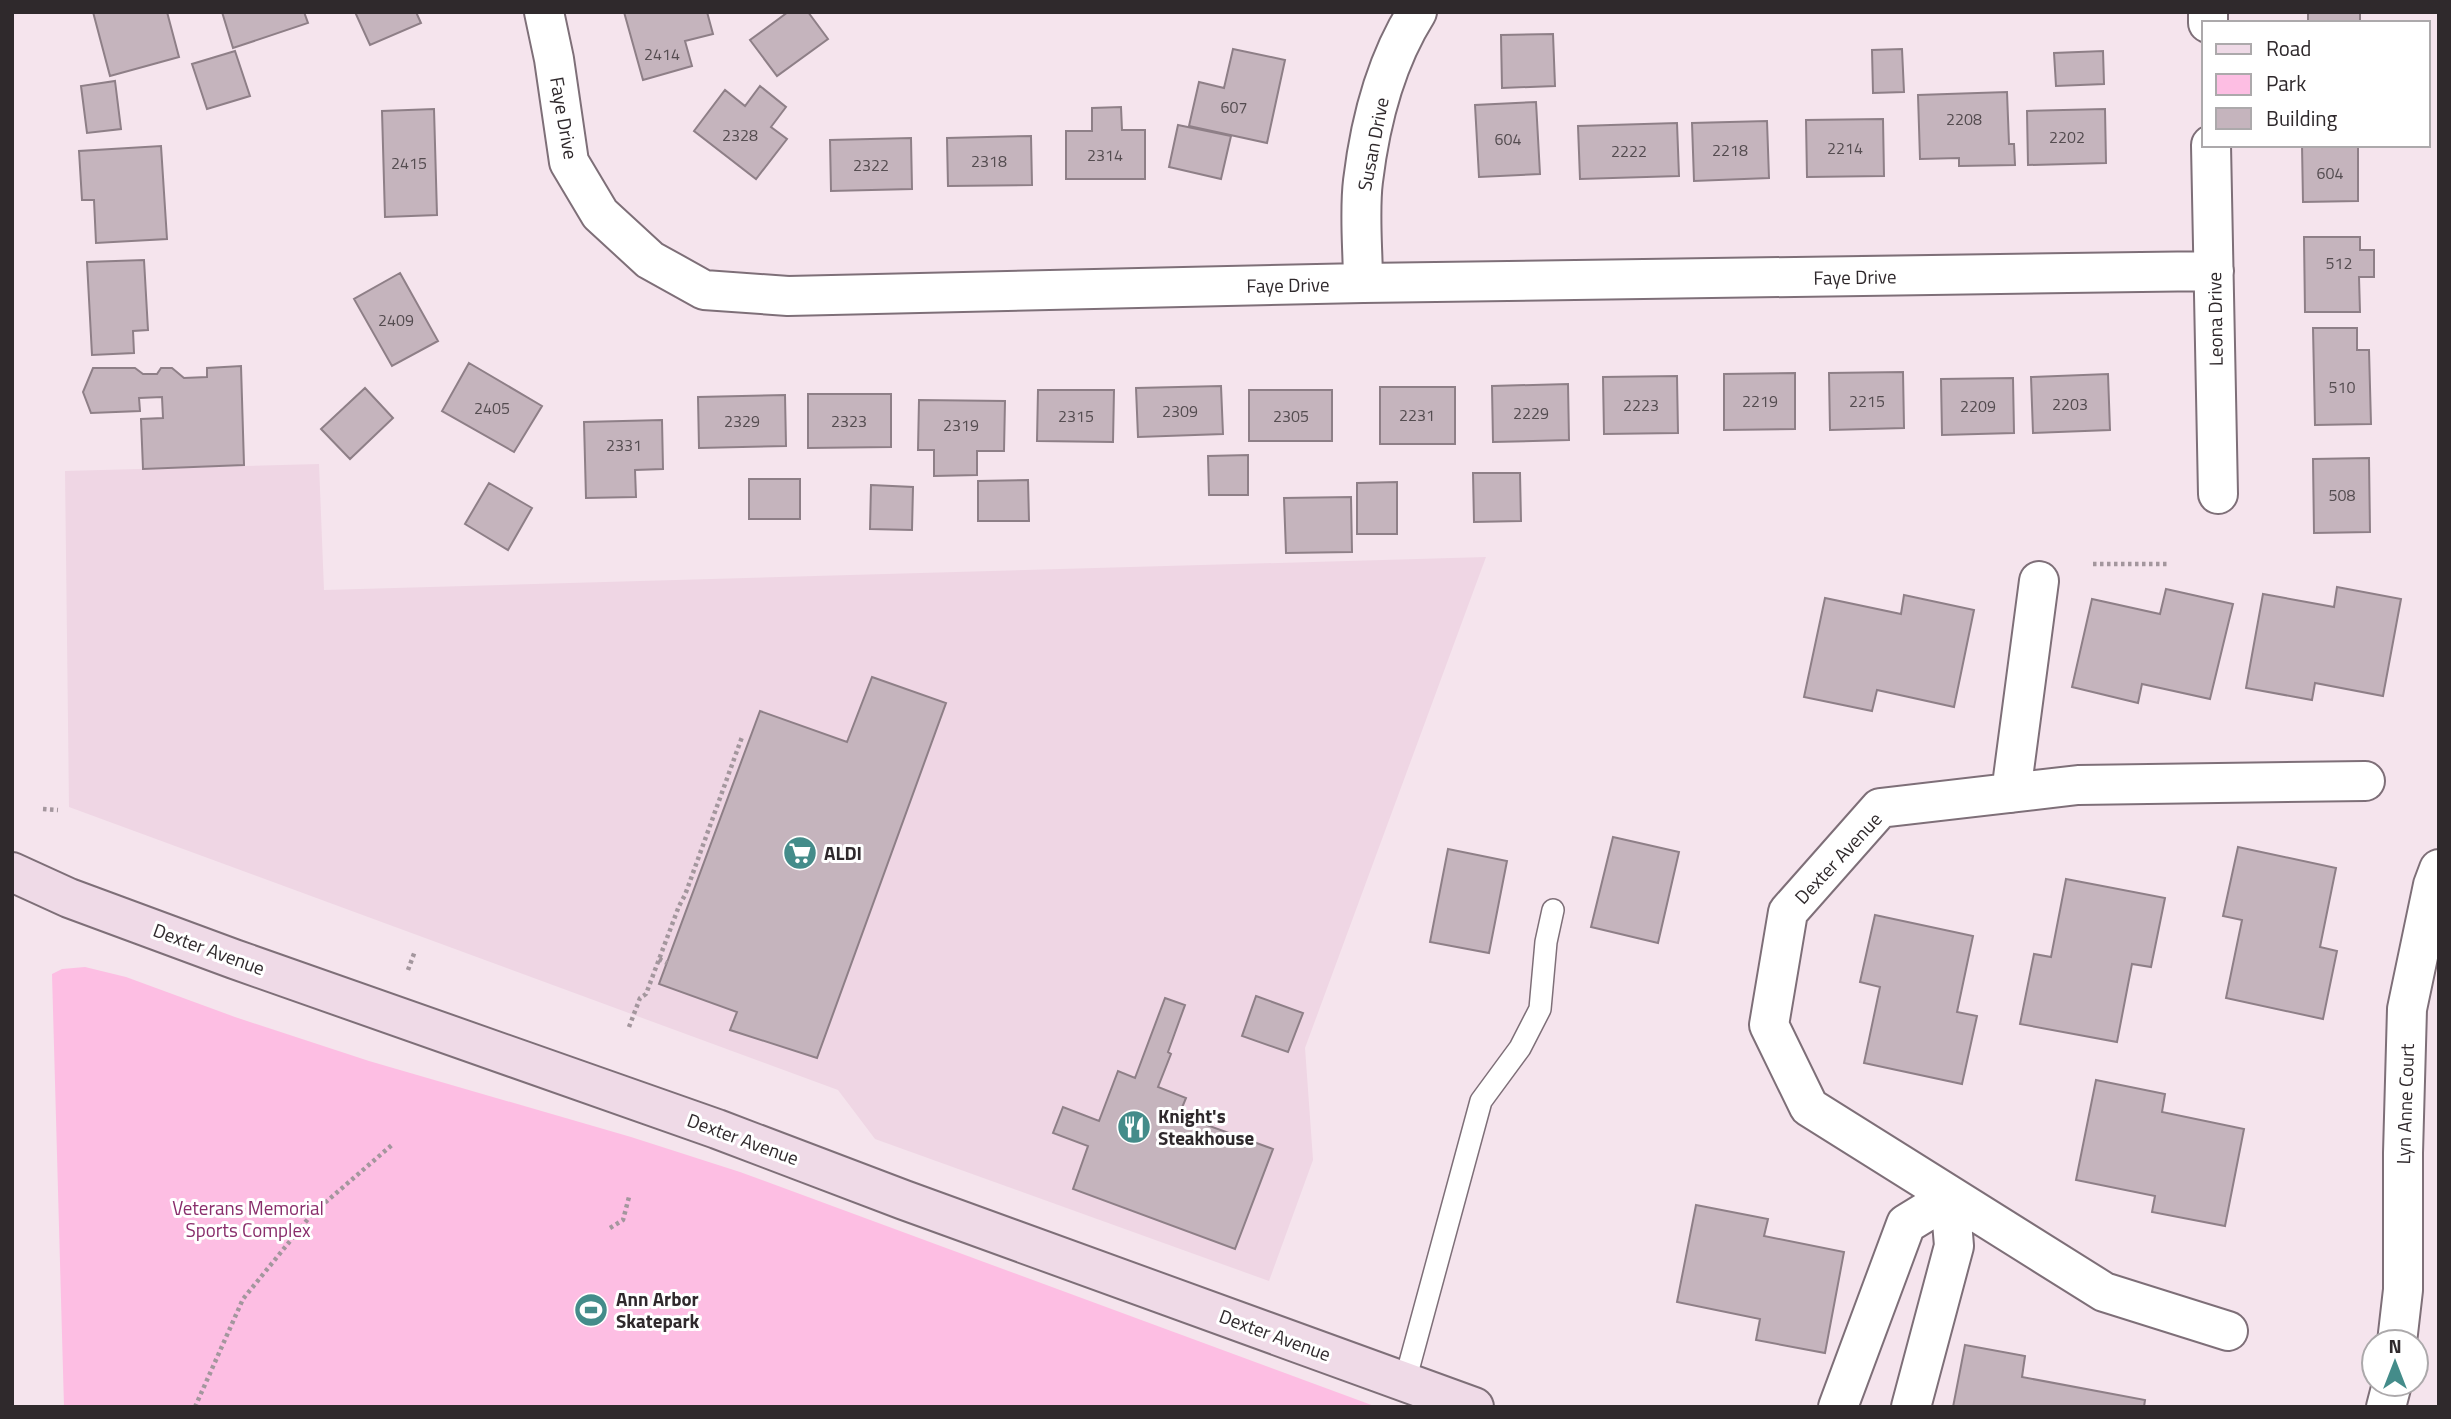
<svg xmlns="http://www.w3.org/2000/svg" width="2451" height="1419" viewBox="0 0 2451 1419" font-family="'Titillium Web',sans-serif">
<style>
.built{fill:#efd6e4}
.green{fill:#fdbee3}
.building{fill:#c5b4bd;stroke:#8e7f87;stroke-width:2}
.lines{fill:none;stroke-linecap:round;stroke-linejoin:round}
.lane-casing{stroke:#7e6f78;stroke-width:24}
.street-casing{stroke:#7e6f78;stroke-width:42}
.secondary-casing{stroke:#7e6f78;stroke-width:42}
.path{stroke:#a3969d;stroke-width:4.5;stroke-dasharray:3.5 3.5;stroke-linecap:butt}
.lane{stroke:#fff;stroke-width:21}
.street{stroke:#fff;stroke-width:38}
.secondary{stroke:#efdae7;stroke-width:38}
.labels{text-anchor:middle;stroke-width:6;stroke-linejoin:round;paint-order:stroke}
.number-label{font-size:16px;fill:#544c50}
.street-label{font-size:19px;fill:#2f292c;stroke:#fff}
.poi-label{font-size:19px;font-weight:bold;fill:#2f292c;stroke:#fff;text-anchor:start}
.park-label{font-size:19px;fill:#892d6b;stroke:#fff}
</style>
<rect width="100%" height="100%" fill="#f5e4ed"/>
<path class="built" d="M319,464L324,590L1486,557L1305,1048L1313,1160L1269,1281L875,1139L838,1090L69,807L65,471Z"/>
<path class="green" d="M85,967L126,977L235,1017L369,1061L631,1137L740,1172L1377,1407H64L52,974L62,969Z"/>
<path class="building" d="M93,12H167L179,57L110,76Z
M222,12H304L308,23L233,48Z
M355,12H416L421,23L370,45Z
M624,12H707L713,34L685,41L692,66L643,80Z
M788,12H808L828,39L777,76L750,40Z
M2308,12H2360V23H2308Z
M1553,34L1555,86L1502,88L1501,35Z
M1233,49L1285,60L1267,143L1189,126L1199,82L1224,88Z
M1902,49L1904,92L1873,93L1872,50Z
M235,51L250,96L207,109L192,64Z
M2103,51L2104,84L2056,86L2054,53Z
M115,81L121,129L87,133L81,86Z
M760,86L786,107L771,127L787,139L756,179L694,131L725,90L745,106Z
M2007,92L2009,144H2014L2015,165L1959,166V158L1920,159L1918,95Z
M1536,102L1540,174L1479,177L1475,105Z
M1121,107L1122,130H1145V179H1066V131H1092V108Z
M434,109L437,215L385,217L382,111Z
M2105,109L2106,163L2028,165L2027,111Z
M1883,119L1884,176L1807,177L1806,120Z
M1767,121L1769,178L1694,181L1692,123Z
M1677,123L1679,176L1580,179L1578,126Z
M1178,125L1231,136L1221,179L1169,167Z
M1031,136L1032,185L948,186L947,138Z
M911,138L912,189L831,191L830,140Z
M2302,145H2358V201L2303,202Z
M161,146L167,239L96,243L94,200H82L79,151Z
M2304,237H2360V250H2374V277H2359L2360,312H2305Z
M144,260L148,330L133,331L134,353L92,355L87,262Z
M400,273L438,341L392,366L354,299Z
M2313,328H2357V350H2369L2371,424L2315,425Z
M469,363L542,406L514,452L442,411Z
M241,366L244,465L143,469L141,419L163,418L162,397L139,398L140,411L91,413L83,392L93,368H135L143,374H157L161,368H172L184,378L207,377V368Z
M1903,372L1904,428L1830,430L1829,373Z
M1795,373V429L1724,430V374Z
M2108,374L2110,430L2033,433L2031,377Z
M1677,376L1678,433L1604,434L1603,377Z
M2013,378L2014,433L1942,435L1941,379Z
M1568,384L1569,440L1493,442L1492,386Z
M1221,386L1223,434L1138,437L1136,388Z
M1380,387H1455V444H1380Z
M365,388L393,418L350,459L321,429Z
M1038,390H1114L1113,442L1037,441Z
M1249,390H1332V441H1249Z
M808,394H891V447L808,448Z
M785,395L786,446L699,448L698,397Z
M919,400L1005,401L1004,451H977V475L934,476V450H918Z
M662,420L663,469L635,470L636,497L586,498L584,422Z
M1248,455V495H1209L1208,456Z
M2369,458L2370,532L2314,533L2313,459Z
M1473,473H1520L1521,521L1474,522Z
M749,479H800V519H749Z
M1028,480L1029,521H978V481Z
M1397,482V534H1357V483Z
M489,483L532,508L508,550L465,524Z
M871,485L913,487L912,530L870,529Z
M1351,497L1352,552L1286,553L1284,498Z
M2337,587L2401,599L2383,696L2315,683L2312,700L2246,688L2263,594L2334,607Z
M2166,589L2233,604L2210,699L2142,684L2138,703L2072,687L2092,599L2160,614Z
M1904,595L1974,610L1954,707L1877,690L1872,711L1804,697L1825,598L1901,614Z
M872,677L946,703L817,1058L730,1030L737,1012L659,984L760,711L847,742Z
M1613,837L1679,852L1658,943L1591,927Z
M2238,847L2336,868L2320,947L2337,951L2323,1019L2226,998L2242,920L2223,916Z
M1448,849L1507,861L1489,953L1430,942Z
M2066,879L2165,898L2151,967L2132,964L2117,1042L2020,1024L2034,954L2051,957Z
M1875,915L1973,936L1957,1012L1977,1016L1962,1084L1864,1063L1880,987L1860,982Z
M1256,996L1303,1013L1288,1052L1242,1036Z
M1165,998L1185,1005L1168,1052L1171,1054L1158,1087L1186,1098L1179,1115L1273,1149L1235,1249L1073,1189L1088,1146L1053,1133L1063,1107L1099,1121L1118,1071L1135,1078Z
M2096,1080L2165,1094L2162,1112L2244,1129L2225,1226L2152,1212L2155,1196L2076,1180Z
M1696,1205L1768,1219L1764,1236L1844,1252L1825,1353L1756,1340L1760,1319L1677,1302Z
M1965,1345L2025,1356L2022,1377L2145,1400L2144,1407H1953Z"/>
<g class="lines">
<g class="lane-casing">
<path id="lane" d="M1405,1381L1481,1101L1520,1048L1540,1009L1546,942L1553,910"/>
</g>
<g class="street-casing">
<path id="street" d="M544,12L554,59L569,162L600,214L650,260L704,290L788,296L1363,283L2214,271
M2208,12V23
M2211,145L2218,494
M1363,283C1363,251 1359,213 1363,181C1370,123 1386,61 1417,12
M2011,793L2039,581
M2228,1331L2104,1292L1809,1107L1769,1025L1788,912L1880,808L2078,785L2365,781
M2397,1342L2403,1290V1153L2407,1009L2433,885L2439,869
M1838,1407L1906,1224L1950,1197L1954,1246L1911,1407
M2386,1407L2392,1384"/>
</g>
<g class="secondary-casing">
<path id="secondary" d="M12,872L69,898L234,959L717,1129L904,1200L1474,1407"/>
</g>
<path class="path" d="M2093,564H2170
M43,809L58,810
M659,959L667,963
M408,970L415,951
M629,1027L640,998L646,994L679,906L685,895L742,737
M610,1228L623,1220L629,1197
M195,1407L243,1299L312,1214L393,1144"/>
<use href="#lane" class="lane"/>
<use href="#street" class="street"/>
<use href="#secondary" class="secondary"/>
</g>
<defs>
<g id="supermarket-disc" transform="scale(1.75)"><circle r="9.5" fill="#448c8a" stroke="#fff"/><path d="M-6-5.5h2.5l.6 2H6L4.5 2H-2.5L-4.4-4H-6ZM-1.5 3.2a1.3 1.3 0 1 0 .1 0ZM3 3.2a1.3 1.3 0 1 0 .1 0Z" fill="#fff"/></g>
<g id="restaurant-disc" transform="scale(1.75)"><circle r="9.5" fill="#448c8a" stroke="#fff"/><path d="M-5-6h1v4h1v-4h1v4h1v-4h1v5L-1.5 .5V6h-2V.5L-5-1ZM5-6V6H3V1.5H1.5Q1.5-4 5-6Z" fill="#fff"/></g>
<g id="stadium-disc" transform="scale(1.75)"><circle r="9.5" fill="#448c8a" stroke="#fff"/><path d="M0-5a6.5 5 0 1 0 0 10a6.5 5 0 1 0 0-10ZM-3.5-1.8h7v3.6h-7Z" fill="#fff"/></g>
</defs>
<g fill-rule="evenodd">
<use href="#supermarket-disc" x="800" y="853"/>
<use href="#restaurant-disc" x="1134" y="1127"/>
<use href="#stadium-disc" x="591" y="1310"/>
</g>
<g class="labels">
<g class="number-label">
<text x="662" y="60">2414</text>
<text x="1234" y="113">607</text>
<text x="1964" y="125">2208</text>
<text x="740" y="141">2328</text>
<text x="2067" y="143">2202</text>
<text x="1508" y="145">604</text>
<text x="1845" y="154">2214</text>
<text x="1730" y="156">2218</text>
<text x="1629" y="157">2222</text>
<text x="1105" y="161">2314</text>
<text x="989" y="167">2318</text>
<text x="409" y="169">2415</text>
<text x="871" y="171">2322</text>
<text x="2330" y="179">604</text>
<text x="2339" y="269">512</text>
<text x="396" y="326">2409</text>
<text x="2342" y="393">510</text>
<text x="1760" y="407">2219</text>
<text x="1867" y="407">2215</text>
<text x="2070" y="410">2203</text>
<text x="1641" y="411">2223</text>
<text x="1978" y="412">2209</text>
<text x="492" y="414">2405</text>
<text x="1180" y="417">2309</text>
<text x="1531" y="419">2229</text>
<text x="1417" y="421">2231</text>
<text x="1076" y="422">2315</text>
<text x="1291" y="422">2305</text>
<text x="742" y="427">2329</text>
<text x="849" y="427">2323</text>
<text x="961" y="431">2319</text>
<text x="624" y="451">2331</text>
<text x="2342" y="501">508</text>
</g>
<g class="street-label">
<text transform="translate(564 118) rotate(80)" y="7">Faye Drive</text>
<text transform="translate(1373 144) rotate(-79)" y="7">Susan Drive</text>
<text transform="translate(1855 277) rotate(-1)" y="7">Faye Drive</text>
<text transform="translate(1288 285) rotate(-1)" y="7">Faye Drive</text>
<text transform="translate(2215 319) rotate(-91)" y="7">Leona Drive</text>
<text transform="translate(1838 858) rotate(-47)" y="7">Dexter Avenue</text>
<text transform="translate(209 949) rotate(20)" y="7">Dexter Avenue</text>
<text transform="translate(2405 1104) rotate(-88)" y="7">Lyn Anne Court</text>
<text transform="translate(743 1139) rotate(20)" y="7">Dexter Avenue</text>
<text transform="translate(1275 1335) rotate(20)" y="7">Dexter Avenue</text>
</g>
<g class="poi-label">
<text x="824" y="860">ALDI</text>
<text x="1158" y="1123">Knight's<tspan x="1158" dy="22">Steakhouse</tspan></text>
<text x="616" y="1306">Ann Arbor<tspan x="616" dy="22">Skatepark</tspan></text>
</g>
<g class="park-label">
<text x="248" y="1215">Veterans Memorial<tspan x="248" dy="22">Sports Complex</tspan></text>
</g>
</g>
<rect width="2451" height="1419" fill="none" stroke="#2f292c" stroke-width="28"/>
<rect x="2202" y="21" width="228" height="126" fill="#ffffff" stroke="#aca9ab" stroke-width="2"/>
<rect x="2216" y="44" width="35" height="10" fill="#efdae7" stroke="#aca9ab" stroke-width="2"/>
<text x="2266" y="56" font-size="21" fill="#2f292c">Road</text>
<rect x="2216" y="74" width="35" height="21" fill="#fdbee3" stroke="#aca9ab" stroke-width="2"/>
<text x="2266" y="91" font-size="21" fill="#2f292c">Park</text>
<rect x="2216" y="108" width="35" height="21" fill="#c5b4bd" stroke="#aca9ab" stroke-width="2"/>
<text x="2266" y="126" font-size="21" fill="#2f292c">Building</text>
<g transform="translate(2395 1363)"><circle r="33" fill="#ffffff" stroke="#aca9ab" stroke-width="2"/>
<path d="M0-5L12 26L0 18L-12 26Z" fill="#448c8a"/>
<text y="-10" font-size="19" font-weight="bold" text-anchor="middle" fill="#2f292c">N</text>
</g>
</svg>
